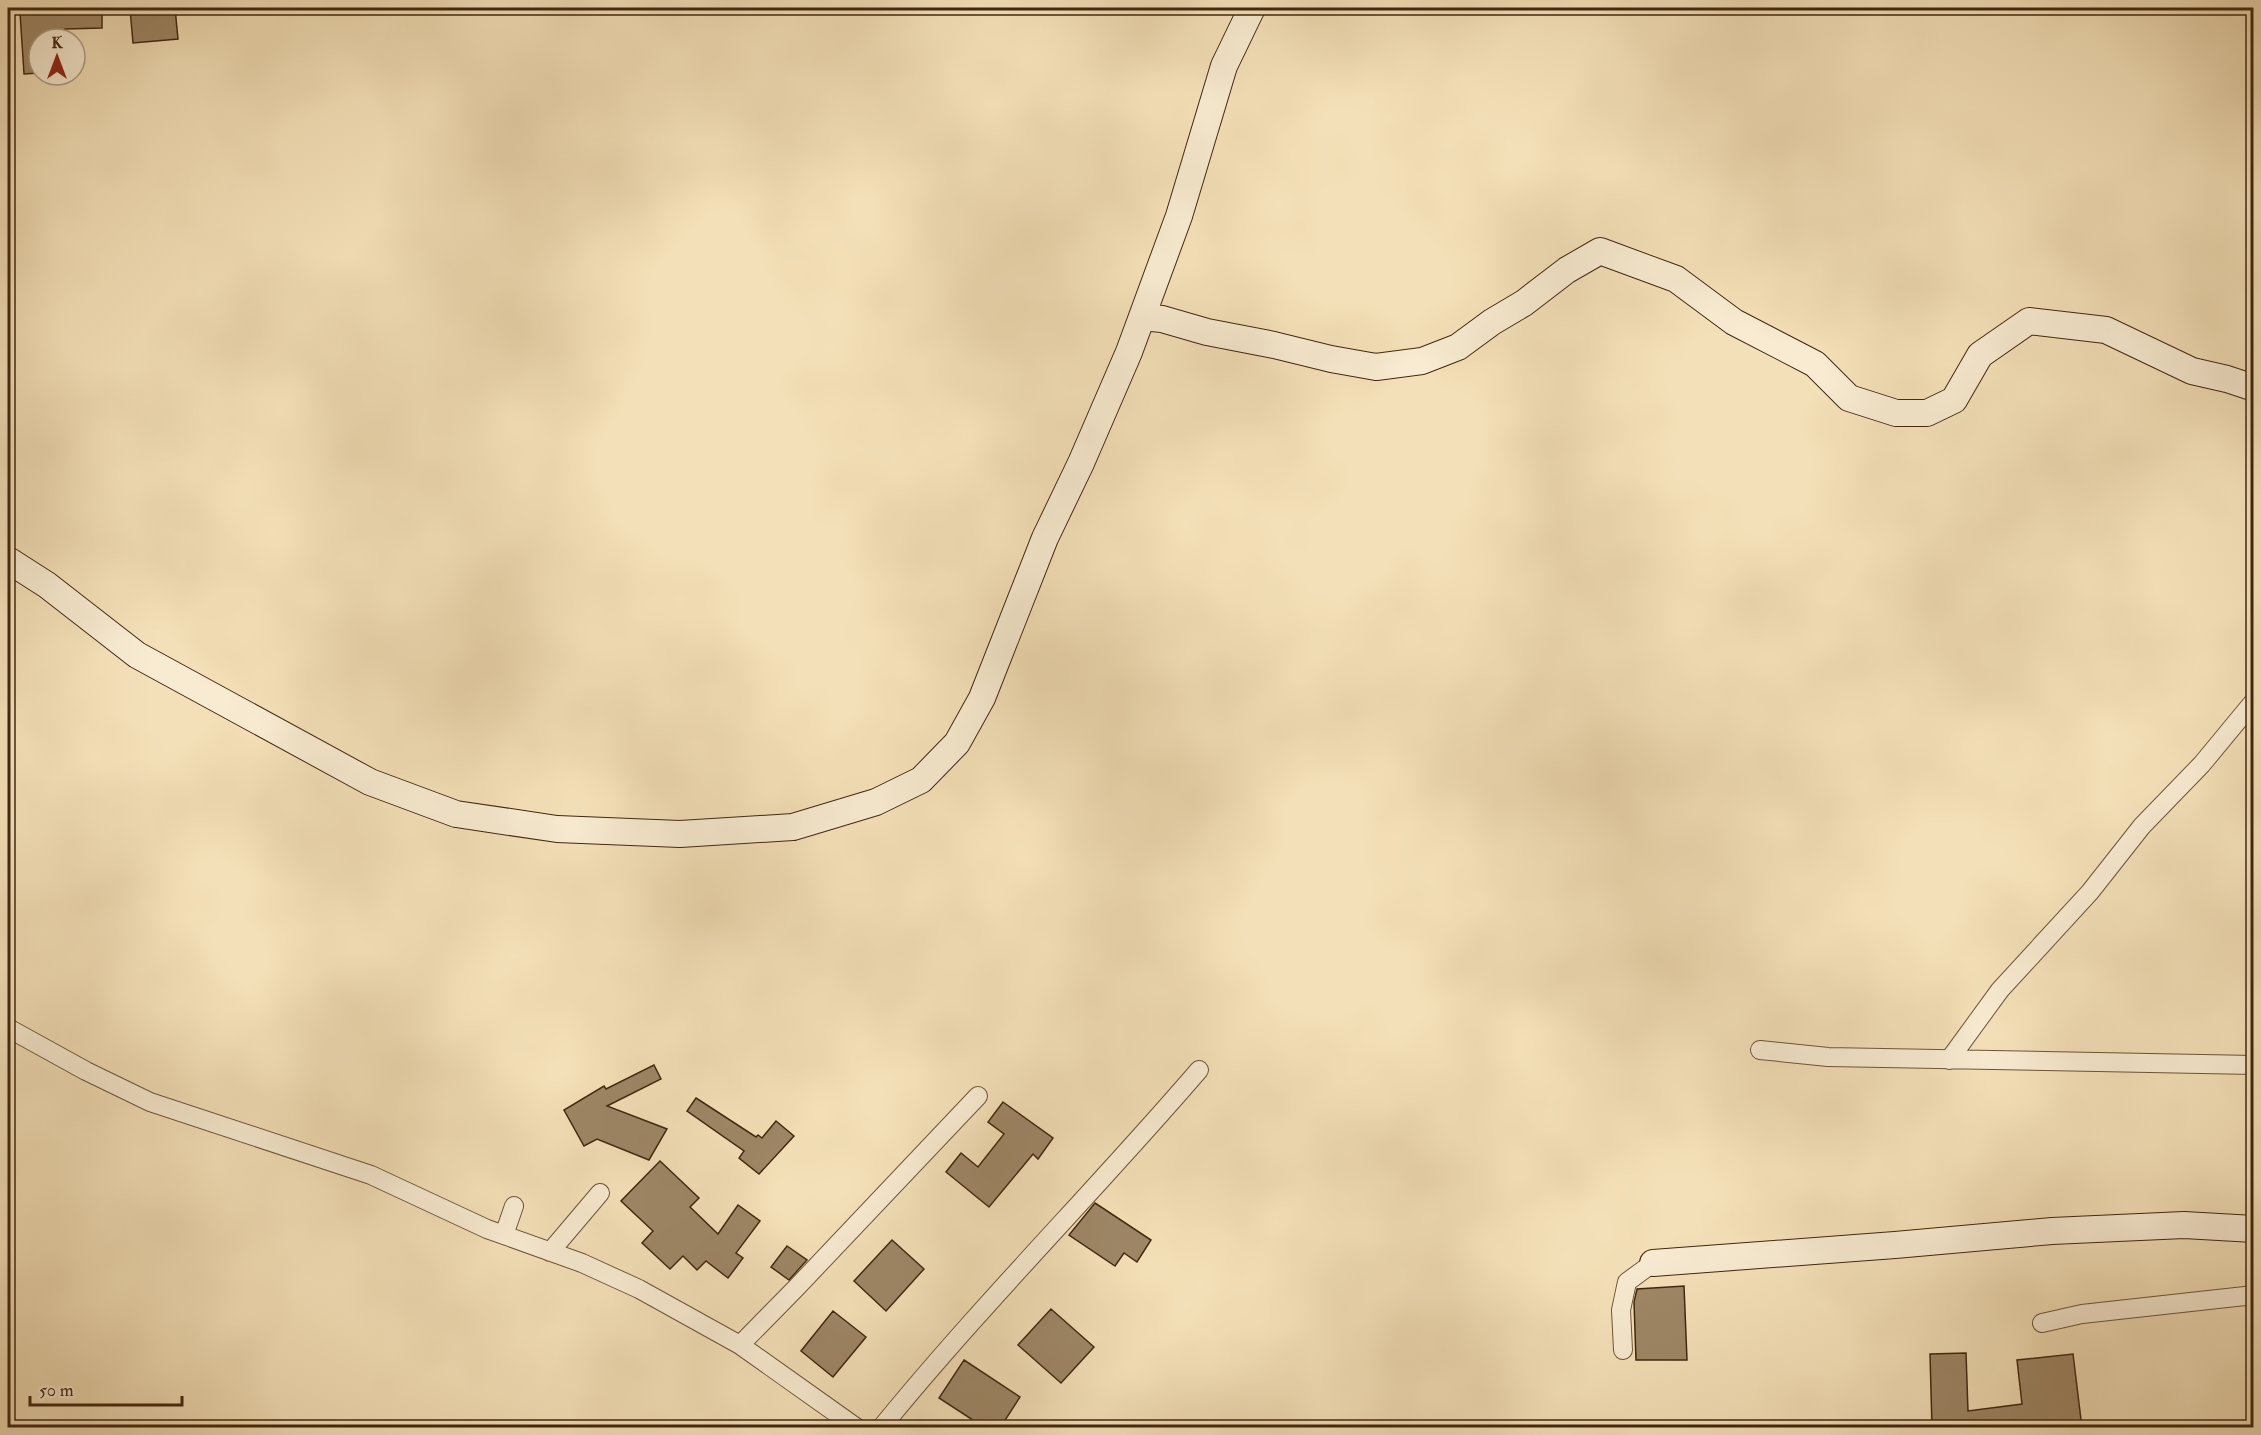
<svg xmlns="http://www.w3.org/2000/svg" width="2261" height="1435" viewBox="0 0 2261 1435" font-family="'IM FELL Double Pica',serif">
<style>
.building{fill:#9e8767;stroke:#402710;stroke-width:1.5}
.lines{fill:none;stroke-linecap:round;stroke-linejoin:round}
.street-casing{stroke:#6d553a;stroke-width:20}
.secondary-casing{stroke:#402710;stroke-width:28}
.street{stroke:#f8ebd1;stroke-width:18}
.secondary{stroke:#f8ebd1;stroke-width:26}
</style>
<rect width="100%" height="100%" fill="#f4e0b8"/>
<filter id="stains"><feTurbulence type="fractalNoise" baseFrequency=".00333" numOctaves="4"/><feColorMatrix values="0 0 0 0 .2 0 0 0 0 .09 0 0 0 0 .02 0 0 0 .5 -.17"/></filter>
<radialGradient id="worn" r=".72"><stop offset=".6" stop-color="#630" stop-opacity="0"/><stop offset="1" stop-color="#630" stop-opacity=".3"/></radialGradient>
<path class="building" d="M149,8H175L178,39L133,43L130,9Z
M69,9H102V28L65,29V31H62V39H39V73L24,74L20,13Z
M654,1065L661,1079L607,1106L667,1129L649,1160L597,1139L584,1146L564,1110L604,1086L606,1089Z
M696,1098L756,1137L758,1135L762,1138L776,1121L794,1136L759,1174L739,1158L744,1151L687,1111Z
M1003,1102L1053,1138L1038,1159L1033,1154L989,1207L946,1172L961,1153L978,1167L1004,1134L988,1122Z
M660,1161L699,1198L690,1207L718,1234L738,1205L760,1221L736,1253L743,1258L728,1278L706,1261L697,1270L683,1256L670,1269L642,1243L653,1231L621,1201Z
M1095,1203L1151,1240L1137,1262L1124,1253L1115,1266L1069,1235Z
M892,1240L924,1269L886,1311L854,1281Z
M787,1246L807,1260L789,1280L771,1267Z
M1684,1286L1687,1360H1636L1634,1302L1637,1289Z
M1051,1309L1094,1347L1061,1383L1018,1345Z
M833,1311L866,1337L833,1377L801,1351Z
M1966,1353L1968,1411L2022,1404L2017,1360L2073,1354L2082,1428H1932L1930,1354Z
M964,1360L1020,1397L1000,1428H985L939,1398Z"/>
<g class="lines">
<g class="street-casing">
<path id="street" d="M8,1028L86,1071L150,1102L371,1175L487,1229L582,1263L639,1289L740,1345L857,1428
M1760,1050L1828,1057L2254,1065
M1949,1060L2000,990L2090,892L2142,826L2202,764L2254,701
M504,1235L514,1206
M550,1252L600,1193
M2042,1323L2082,1314L2254,1295
M740,1345L797,1287L978,1096
M1623,1350L1621,1310L1627,1282L1653,1263
M881,1428C982,1304 1095,1191 1199,1070"/>
</g>
<g class="secondary-casing">
<path id="secondary" d="M1142,317L1162,319L1207,332L1274,345L1331,359L1376,367L1422,361L1458,347L1492,322L1524,303L1567,270L1600,251L1676,279L1734,322L1815,364L1849,398L1896,413H1927L1954,400L1980,355L2029,321L2106,330L2192,371L2227,379L2254,388
M8,560L47,585L137,655L370,782L456,814L557,829L680,834L793,827L876,802L921,780L957,743L982,698L1045,538L1081,463L1129,352L1179,216L1224,66L1252,8
M1653,1263L1895,1245L2052,1231L2184,1225L2254,1229"/>
</g>
<use href="#street" class="street"/>
<use href="#secondary" class="secondary"/>
</g>
<rect width="2261" height="1435" fill="none" stroke="#f4e0b8" stroke-width="30"/>
<rect x="9" y="9" width="2243" height="1417" fill="none" stroke="#402710" stroke-width="3"/>
<rect x="15" y="15" width="2231" height="1405" fill="none" stroke="#402710" stroke-width="1.5"/>
<g transform="translate(57 57)"><circle r="28" fill="#f8ebd1" stroke="#ae9d84" stroke-width="1.5"/>
<path d="M0-4.5L10 22L0 15L-10 22Z" fill="#8f2418"/>
<text y="-9" font-size="16" font-weight="bold" text-anchor="middle" fill="#402710">K</text>
</g>
<path d="M30 1396v9h152v-9" fill="none" stroke="#402710" stroke-width="3"/>
<text x="39" y="1396" font-size="18" fill="#402710" stroke="#f8ebd1" stroke-width="4.5" paint-order="stroke">50 m</text>
<rect width="100%" height="100%" filter="url(#stains)"/>
<rect width="100%" height="100%" fill="url(#worn)"/>
</svg>
